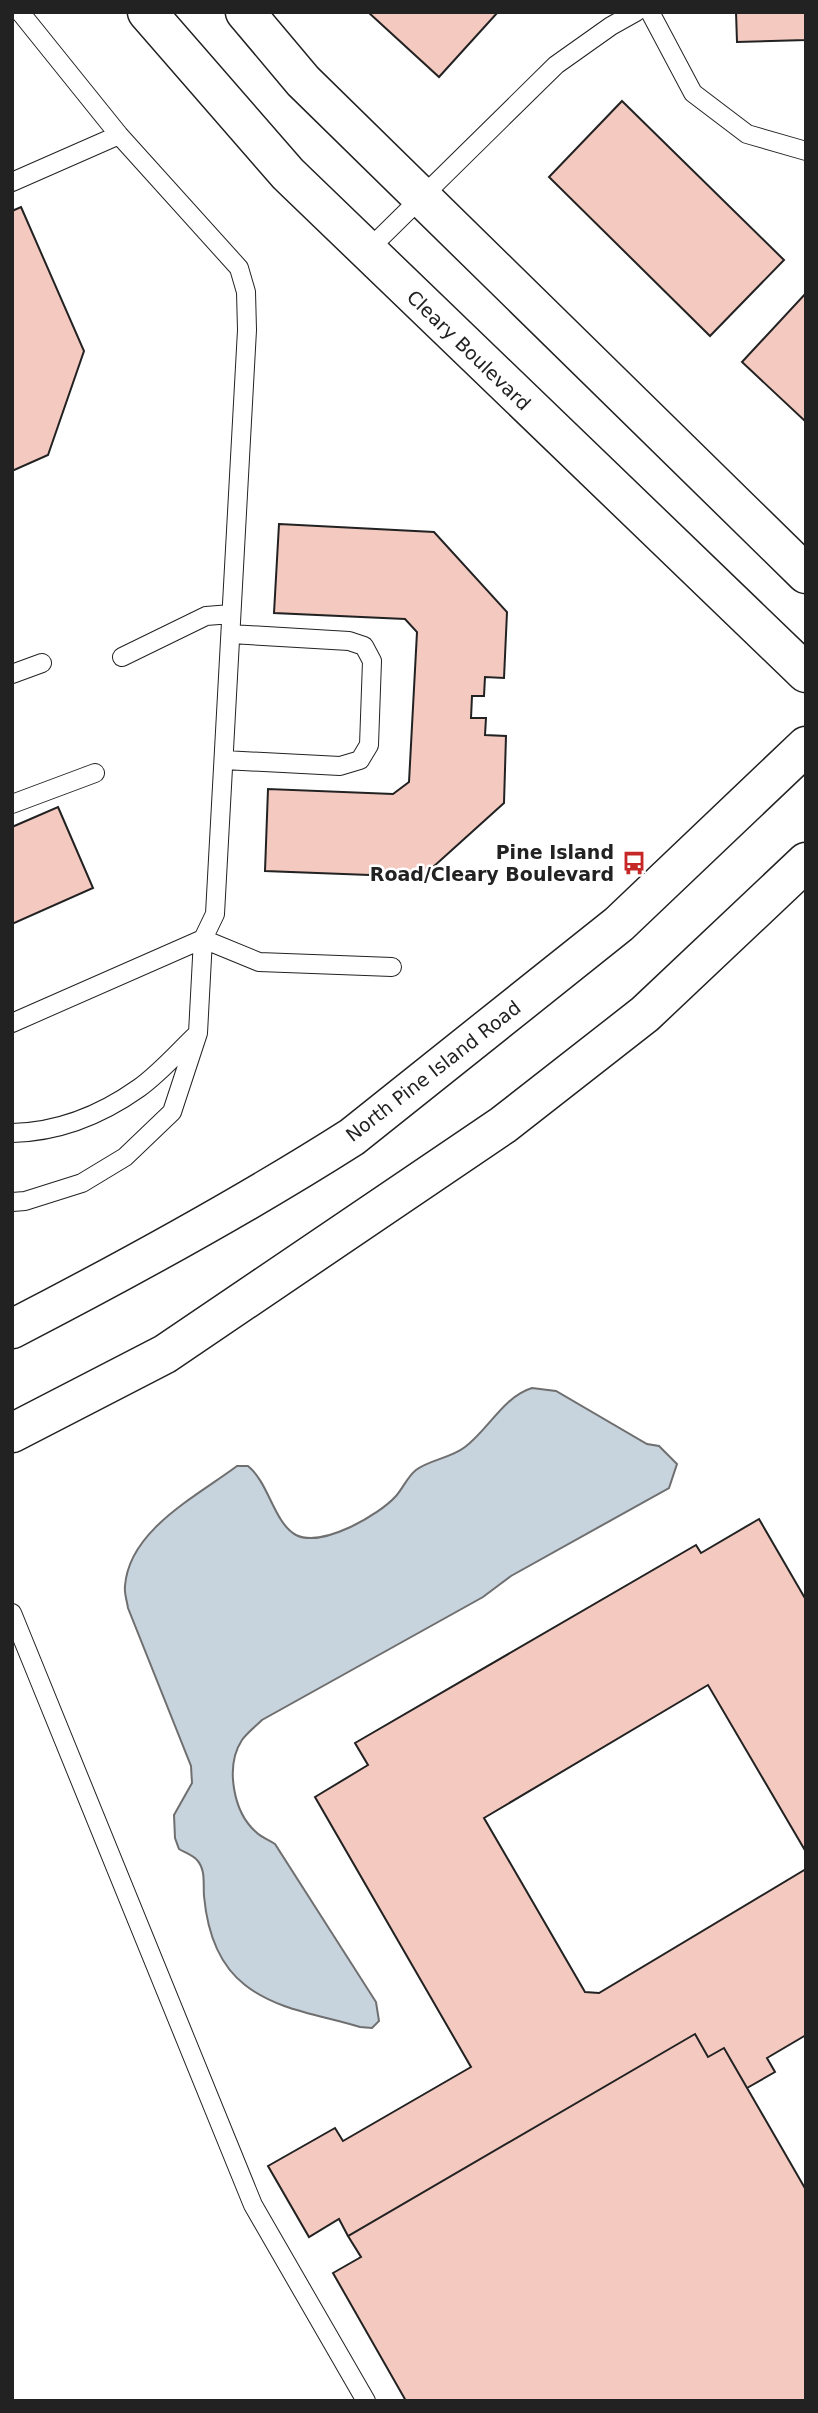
<svg xmlns="http://www.w3.org/2000/svg" width="818" height="2413" viewBox="0 0 818 2413" font-family="'DejaVu Sans',sans-serif">
<style>
.water{fill:#c7d3dd;stroke:#6f6f6f;stroke-width:2}
.building{fill:#f3c9c0;stroke:#222;stroke-width:2}
.lines{fill:none;stroke-linecap:round;stroke-linejoin:round}
.service-casing{stroke:#222;stroke-width:20}
.tertiary-casing{stroke:#222;stroke-width:41}
.secondary-casing{stroke:#222;stroke-width:41}
.service{stroke:#fff;stroke-width:18}
.tertiary{stroke:#fff;stroke-width:38}
.secondary{stroke:#fff;stroke-width:38}
.labels{text-anchor:middle;stroke-width:5;stroke-linejoin:round;paint-order:stroke}
.street-label{font-size:19px;fill:#222;stroke:#fff}
.poi-label{font-size:19px;font-weight:bold;fill:#222;stroke:#fff;text-anchor:end}
</style>
<rect width="100%" height="100%" fill="#fff"/>
<path class="water" d="M532,1388L556,1391L647,1444L659,1446L677,1464L669,1488L511,1576L483,1597L262,1720C256,1726 247,1733 242,1740C225,1766 233,1812 256,1832C261,1837 269,1840 275,1844L376,2002L379,2021L372,2028L360,2027C322,2015 278,2011 245,1985C218,1964 207,1929 204,1896C203,1884 206,1870 197,1860C193,1855 184,1852 179,1849L175,1838L174,1815L192,1783L191,1766L128,1608C127,1601 124,1593 125,1586C129,1530 197,1496 237,1466H248C269,1483 274,1523 296,1535C322,1548 379,1515 396,1496C403,1488 408,1476 416,1470C429,1460 451,1458 465,1447C489,1429 503,1397 532,1388Z"/>
<path class="building" d="M368,12H498L439,77Z
M736,12H806V40L737,42Z
M622,101L784,260L710,336L549,177Z
M21,207L84,351L48,455L12,471V211Z
M806,293V422L742,362Z
M279,524L434,532L507,612L504,678L485,677L484,696H472L471,718H486L485,735L506,736L504,803L422,877L265,871L268,789L393,794L409,782L417,632L405,619L274,613Z
M58,807L93,888L12,924V827Z
M759,1519L806,1600V1852L708,1685L484,1818L585,1992L599,1993L806,1869V2035L767,2058L775,2072L747,2088L724,2048L708,2057L695,2034L348,2236L339,2219L309,2237L268,2166L335,2128L343,2141L471,2067L315,1797L368,1765L355,1743L696,1545L701,1553Z
M695,2034L708,2057L724,2048L806,2190V2401H406L333,2273L361,2257L348,2236Z"/>
<g class="lines">
<g class="service-casing">
<path id="service" d="M650,12L693,93L747,134L806,151
M12,182L119,135
M367,251L556,65L611,26L636,12
M122,657L206,616L231,614
M12,674L42,663
M224,760L340,766L360,760L369,745L372,661L364,646L349,641L231,634
M12,804L95,773
M12,1023L203,939L259,962L392,967
M12,1133C59,1132 101,1115 139,1088C160,1073 178,1052 196,1035
M12,1202L25,1201L82,1183L125,1157L172,1112L198,1033L203,939L215,914L247,330L246,292L239,268L119,135L20,12
M12,1613L253,2205L366,2401"/>
</g>
<g class="tertiary-casing">
<path id="tertiary" d="M147,12L288,174L806,673
M245,12L303,81L806,574"/>
</g>
<g class="secondary-casing">
<path id="secondary" d="M12,1329C128,1269 242,1207 352,1137L619,924L806,746
M12,1433L165,1354L503,1125L645,1014L806,862"/>
</g>
<use href="#service" class="service"/>
<use href="#tertiary" class="tertiary"/>
<use href="#secondary" class="secondary"/>
</g>
<defs>
<g id="bus-bare" transform="scale(1.89)"><path d="M-5-6H5V4H4V6H2V4H-2V6H-4V4H-5ZM-3.5-4V0h7V-4ZM-3.5 1.2v1.5H-2V1.2ZM2 1.2v1.5H3.5V1.2Z" fill="#c62828" stroke="#fff" stroke-width="2.5" paint-order="stroke"/></g>
</defs>
<g fill-rule="evenodd">
<use href="#bus-bare" x="634" y="863"/>
</g>
<g class="labels">
<g class="street-label">
<text transform="translate(469 350) rotate(44)" y="7">Cleary Boulevard</text>
<text transform="translate(433 1071) rotate(-38)" y="7">North Pine Island Road</text>
</g>
<g class="poi-label">
<text x="614" y="859">Pine Island<tspan x="614" dy="22">Road/Cleary Boulevard</tspan></text>
</g>
</g>
<rect width="818" height="2413" fill="none" stroke="#222222" stroke-width="28"/>
</svg>
